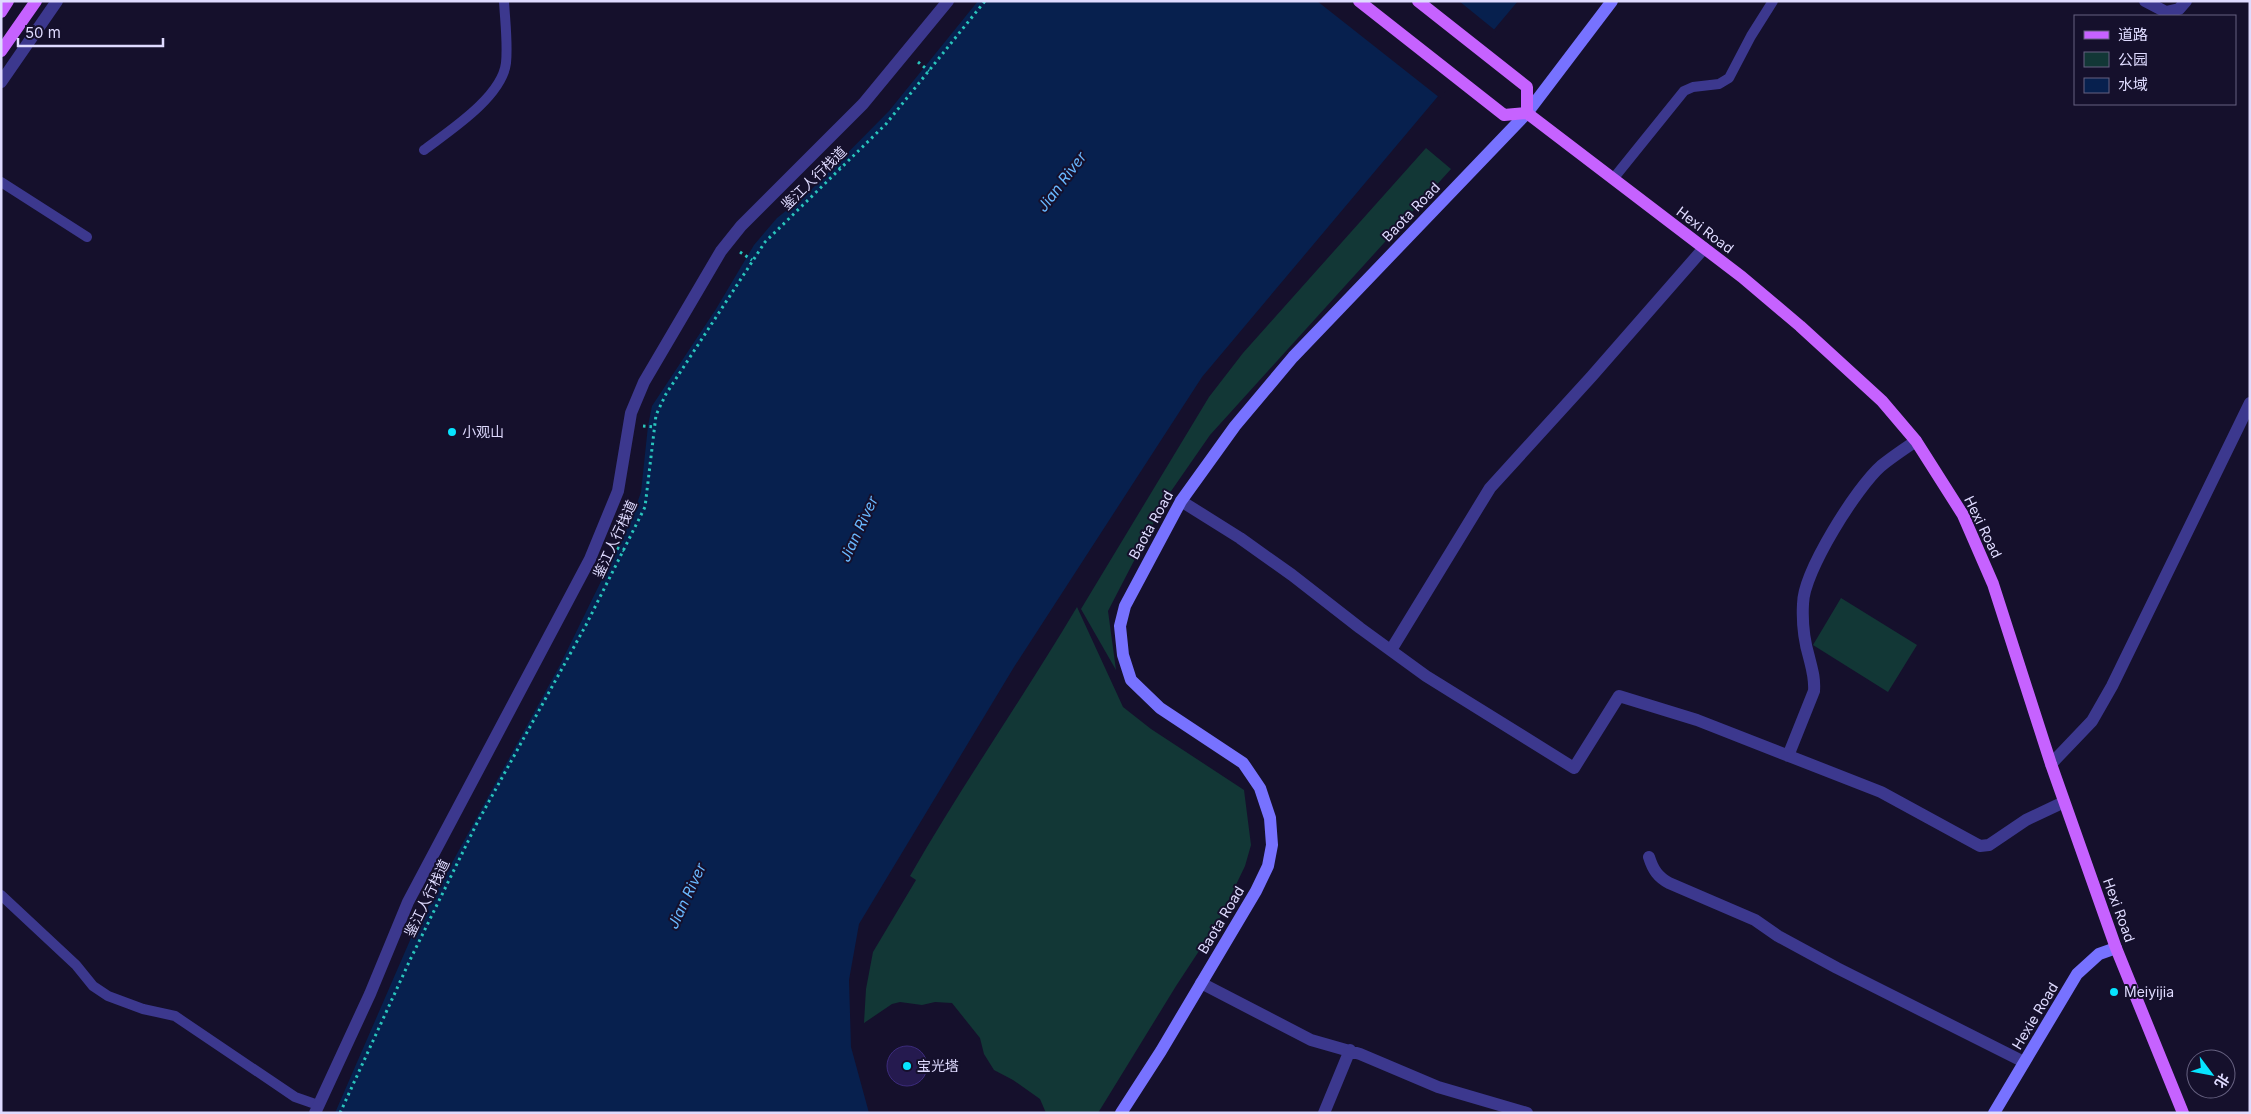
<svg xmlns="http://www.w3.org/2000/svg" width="2251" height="1114" viewBox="0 0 2251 1114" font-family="Inter,'Noto Sans SC',sans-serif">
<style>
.green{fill:#123736}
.water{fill:#07204e}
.pier{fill:#15102c}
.building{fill:#251a4f;stroke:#3c2b7c}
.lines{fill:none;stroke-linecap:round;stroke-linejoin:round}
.path{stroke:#29c5bd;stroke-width:3;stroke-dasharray:2.5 4;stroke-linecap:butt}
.lane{stroke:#3c388e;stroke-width:10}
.street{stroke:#3c388e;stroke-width:12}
.secondary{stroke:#7772ff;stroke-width:12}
.primary{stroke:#c662ff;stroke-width:12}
.poi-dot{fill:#07e4ff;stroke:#15102c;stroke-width:2}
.labels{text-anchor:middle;stroke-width:4;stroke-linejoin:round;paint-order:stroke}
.street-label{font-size:14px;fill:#dfdbff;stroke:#15102c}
.poi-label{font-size:14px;fill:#dfdbff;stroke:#15102c;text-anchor:start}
.water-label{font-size:15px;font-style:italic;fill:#69b8ff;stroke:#15102c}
</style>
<rect width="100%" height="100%" fill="#15102c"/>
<path class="green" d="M1426,148L1451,169L1210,435L1167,497L1108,611L1116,670L1081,609L1209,397L1243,353Z
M1841,598L1917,645L1888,692L1813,645Z
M1077,607L1123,707L1151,729L1244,790L1251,845L1245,866L1218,922L1176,986L1098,1113H1046L1040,1099L1013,1080L994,1070L984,1054L980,1038L952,1003L935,1002L922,1005L900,1002L892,1004L864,1023L866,989L873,952L916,880L910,876C962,785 1023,698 1077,607Z"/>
<path class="water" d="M978,1H1518L1202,377L1014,667L859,924L849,980L851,1047L869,1113H335L411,938L560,665L632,518L641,492L648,426L652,406L716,309L754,245L777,218L806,195L889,111Z"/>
<path class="pier" d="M1317,1H1459L1496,31L1440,98Z"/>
<path class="building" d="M887 1066a20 20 0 1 1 40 0a20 20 0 1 1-40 0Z"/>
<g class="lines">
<path class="path" d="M918,62L929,71
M831,157L840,168
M740,252L752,260
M643,426L655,427
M611,545L624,551
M340,1113L410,960L476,825L586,625L645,507L656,415L666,394L765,242L886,124L985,1"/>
<path class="lane" d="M424,150C449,131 502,97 506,63C508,43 505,21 504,1
M1613,179L1684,91L1693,87L1719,84L1729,78L1751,36L1773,1
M1,182L87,237
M1,895L76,965L93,986L108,996L143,1009L175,1016L295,1097L318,1105"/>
<path class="street" d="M2145,1L2166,12L2179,9L2186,1
M1,82L57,1
M1181,501L1240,538L1292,575L1360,628L1426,676L1574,768L1619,696L1697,720L1881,792L1980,846L1989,845L2026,820L2064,802
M1391,650L1490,488L1592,376L1704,248
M1788,756L1814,691C1815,678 1812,669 1809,657C1804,640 1802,622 1803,604C1803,572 1857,487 1881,466C1892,457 1904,449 1916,441
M2051,764L2092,721L2112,686L2250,403
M1649,857C1653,870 1658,877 1669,883L1755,920L1778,936L1837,968L2024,1062
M1201,983L1311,1040L1360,1054L1438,1087L1527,1113
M315,1113L370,994L408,902L590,559L618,491L631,413L644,382L721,251L741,226L863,104L948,1
M1324,1113L1350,1050"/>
<path class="secondary" d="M1121,1113L1161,1051L1256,891L1268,866L1272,845L1270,818L1260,788L1243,763L1160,708L1131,680L1123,655L1120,626L1125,606L1181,501L1235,426L1293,357L1527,113L1612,1
M1994,1113L2077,974L2099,954L2116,948"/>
<path class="primary" d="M1359,1L1504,115L1527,113L1742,277L1800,326L1882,401L1916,441L1963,515L1993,584L2051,764L2116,948L2183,1113
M1418,1L1527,87V113
M1,12L8,1
M1,51L36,1"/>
</g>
<g class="poi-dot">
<circle cx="452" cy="432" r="5"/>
<circle cx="2114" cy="992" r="5"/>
<circle cx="907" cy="1066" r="5"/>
</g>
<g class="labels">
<g class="street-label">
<text transform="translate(814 178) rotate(-44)" y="5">鉴江人行栈道</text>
<text transform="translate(1411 212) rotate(-46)" y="5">Baota Road</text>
<text transform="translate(1705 230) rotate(37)" y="5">Hexi Road</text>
<text transform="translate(1151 525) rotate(-61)" y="5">Baota Road</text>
<text transform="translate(1983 527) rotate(64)" y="5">Hexi Road</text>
<text transform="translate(615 539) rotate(-65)" y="5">鉴江人行栈道</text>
<text transform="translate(427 898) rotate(-64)" y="5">鉴江人行栈道</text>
<text transform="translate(2119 910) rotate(70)" y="5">Hexi Road</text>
<text transform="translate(1221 920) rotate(-59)" y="5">Baota Road</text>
<text transform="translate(2035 1016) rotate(-59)" y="5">Hexie Road</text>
</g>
<g class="poi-label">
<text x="462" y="437">小观山</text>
<text x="2124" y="997">Meiyijia</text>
<text x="917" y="1071">宝光塔</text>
</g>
<g class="water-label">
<text transform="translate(1062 182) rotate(-53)" y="5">Jian River</text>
<text transform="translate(859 529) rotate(-65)" y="5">Jian River</text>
<text transform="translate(687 896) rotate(-65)" y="5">Jian River</text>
</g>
</g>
<rect width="2251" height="1114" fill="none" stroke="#dfdbff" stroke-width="5"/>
<rect x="2074" y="15" width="162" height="90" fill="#15102c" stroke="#666180"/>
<rect x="2084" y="31" width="25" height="8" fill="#c662ff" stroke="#666180"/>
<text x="2118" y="40" font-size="15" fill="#dfdbff">道路</text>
<rect x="2084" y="52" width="25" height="15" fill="#123736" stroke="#666180"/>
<text x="2118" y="65" font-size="15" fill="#dfdbff">公园</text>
<rect x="2084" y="78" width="25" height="15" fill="#07204e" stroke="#666180"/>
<text x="2118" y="90" font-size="15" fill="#dfdbff">水域</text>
<g transform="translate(2211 1074) rotate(122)"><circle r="24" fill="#15102c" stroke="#666180"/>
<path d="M0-4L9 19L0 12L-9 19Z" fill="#07e4ff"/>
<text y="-8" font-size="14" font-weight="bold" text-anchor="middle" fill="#dfdbff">北</text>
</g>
<path d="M18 38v8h145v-8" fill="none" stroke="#dfdbff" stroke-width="2.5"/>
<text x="25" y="38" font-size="15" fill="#dfdbff" stroke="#15102c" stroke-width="4" paint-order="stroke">50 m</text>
</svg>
